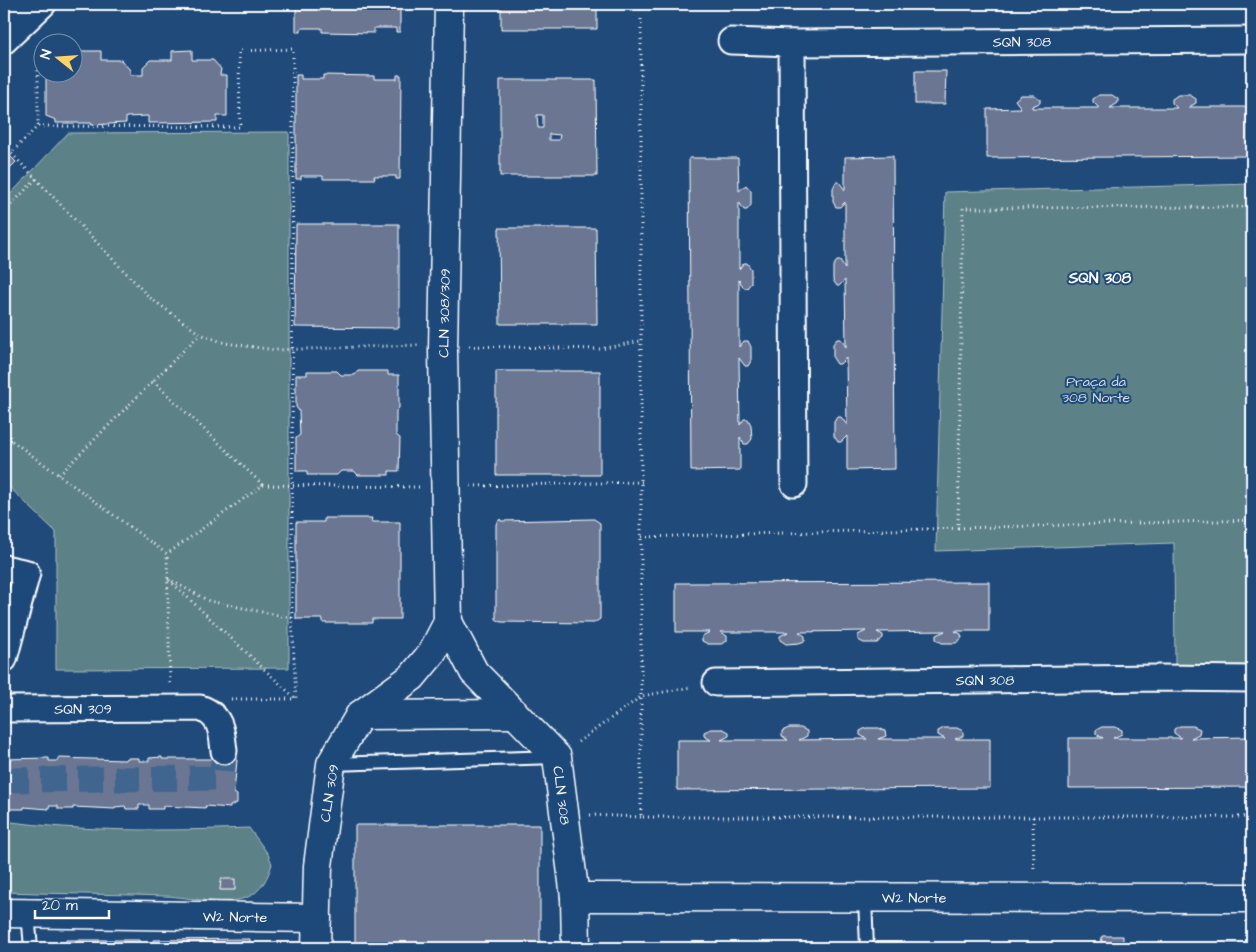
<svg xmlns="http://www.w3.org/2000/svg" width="1256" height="952" viewBox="0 0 1256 952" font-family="'Architects Daughter',sans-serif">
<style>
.green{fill:#5b8187;stroke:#adc0c3}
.building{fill:#6b7692;stroke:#fff;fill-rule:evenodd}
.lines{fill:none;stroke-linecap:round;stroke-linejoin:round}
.street-tunnel{stroke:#41658e;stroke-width:25;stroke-dasharray:25 12;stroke-linecap:butt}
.lane-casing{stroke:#fff;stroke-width:16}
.street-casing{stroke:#fff;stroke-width:29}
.secondary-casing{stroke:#fff;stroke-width:31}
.path{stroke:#fff;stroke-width:3;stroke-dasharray:1 4;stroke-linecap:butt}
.lane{stroke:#1f4a7a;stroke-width:12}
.street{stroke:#1f4a7a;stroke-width:25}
.secondary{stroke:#1f4a7a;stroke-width:28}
.labels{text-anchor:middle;stroke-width:4;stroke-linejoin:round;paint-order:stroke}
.street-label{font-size:14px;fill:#fff;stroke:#1f4a7a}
.park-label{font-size:14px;fill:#d6e0e1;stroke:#1f4a7a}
.neighbourhood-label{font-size:15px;font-weight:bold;fill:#fff;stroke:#1f4a7a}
</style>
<rect width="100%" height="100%" fill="#1f4a7a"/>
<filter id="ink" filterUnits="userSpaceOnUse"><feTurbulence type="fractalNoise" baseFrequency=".02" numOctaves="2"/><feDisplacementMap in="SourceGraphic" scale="10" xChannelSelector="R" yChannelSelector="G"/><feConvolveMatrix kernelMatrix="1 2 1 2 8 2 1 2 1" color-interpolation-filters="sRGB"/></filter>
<g filter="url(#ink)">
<path class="green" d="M289,132V668L56,669V532L4,482V201L68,133Z
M1252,184V665L1175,666L1174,543L936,551L945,192Z
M4,821C85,832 167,831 249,828L268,854L272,864C268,877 262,891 248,897C222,907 192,897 165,896C111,894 57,894 4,892Z"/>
<path class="building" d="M296,4H400V32H396V28H374V33L322,32V28H301V32H296Z
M501,4H597V29H501Z
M192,50V60H213L221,69L220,75H227V116H217V122L148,123V116L126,117V123L91,125L92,123H56V120L46,116V75H52V72H72V60H81L80,51H101V60H121L130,70V75H143V67L150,60H172V51Z
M915,71H946L945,104H915Z
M296,75H301V79H323V75L374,76V79H397V75H401L400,179H396V176H374L375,179H323V176H301V179H296Z
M500,80H596L597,176H500ZM537,115H543V128H538ZM549,134L560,135L559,140H549Z
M1021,95H1034L1040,99V103L1032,106V108H1099L1093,102V99L1099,95H1112L1118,99V103L1110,108H1177L1172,103V99L1178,95H1190L1196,99V103L1189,107H1252V156L987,158V109L1021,108L1015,100Z
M4,150L16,162L4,174Z
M893,156L895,469L847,470V436L841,442H838L834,436V422L837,417H841L847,425L846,358L840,364H837L833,358V344L837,339H841L846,347L845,280L839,286H837L833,280V266L837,261H840L845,269V202L840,207H836L833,202V188L836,182H839L845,190V157Z
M689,158H738L739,191L746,185L751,191V205L747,210H744L739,202V269L744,263H747L751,269V283L747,288H744L739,280V347L744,341H748L751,347V361L748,366H745L739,358L740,425L744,419H748L751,425L752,439L748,444H744L740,437V470L691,471Z
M296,224H399V328L295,327Z
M499,228H596L597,324H500Z
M307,371H337L341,375H355L358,371H388V375H399V408L396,411V435L400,438L399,471H389V475H358L354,471H341L337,475H307V471H296V438L300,435L299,411L296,407V375H307Z
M496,371H600V475H496Z
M324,518H372L371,522H400V619H372V623H323V619H296V522H324Z
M500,519L501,521L594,519L600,523V619L594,623L501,622L496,619V524Z
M989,582V631H955L961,634L962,638L956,643H942L936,639V635L945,631L877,632L883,635V638L877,643H864L858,640V635L866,631L799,632L805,636V641L799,643L786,644L780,640V636L788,632H720L727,636V641L721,644H708L702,641V636L710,632H676V583Z
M1180,726H1193L1200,729L1199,734L1191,738L1252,737V787L1069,788V738H1103L1096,734V730L1102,727H1115L1122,730V734L1113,738H1181L1174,733V729Z
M789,728H801L807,731V736L799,740L867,739L860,735V731L866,728H879L885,731L886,736L878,739H945L938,735V731L944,728H957L963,731V736L955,739H990V788L677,790V740H711L704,736V732L711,729H723L729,732V736L721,740H788L782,736V731Z
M162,757V759H234L237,760L234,793L237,795V803L230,806V808L205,806L206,808L163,806V809H149V805H139V809H126L125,806L115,807V809L73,807V809H58V806H49V809L24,807V809H4V759L49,758V761H58V758L125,760L126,758H139V761H149V758Z
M355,825H540V948H355Z
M221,879H235V890H220Z
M1102,936H1123V948H1101Z
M250,939V948H154V940Z
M66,940H140L141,948H66Z
M1144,944H1252V948H1144Z"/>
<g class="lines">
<path class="street-tunnel" d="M4,780L215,778L222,773L224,751"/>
<g class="lane-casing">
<path id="lane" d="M331,764L556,757
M865,898L867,948
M28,913L31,948"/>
</g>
<g class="street-casing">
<g id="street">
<path d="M4,6L30,4"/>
<path d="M4,41L43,4"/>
<path id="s1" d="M731,41L792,43L1252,40"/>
<path d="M792,43L794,484"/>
<path d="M4,568L27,573L4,659"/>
<path id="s2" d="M716,683L1160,678L1252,679"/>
<path id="s3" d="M4,709L200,708C221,715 222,732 224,751"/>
</g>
</g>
<g class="secondary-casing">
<g id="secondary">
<path id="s4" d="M449,4L443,351L448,622L474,672L557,757L575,897L576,948"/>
<path d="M360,715L515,714"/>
<path id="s5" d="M575,897L1252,898"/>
<path id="s6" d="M4,913L317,918"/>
<path d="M316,948L318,866L331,764L360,715L412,677L432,653L448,622"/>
</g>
</g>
<path class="path" d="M641,4V817H1252
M38,126L240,127L239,51L293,49L292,618
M36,179L149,297L200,334L225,343L275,350L418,345
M4,212L36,179L11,153L38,126V44
M469,346L600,349L641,341
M153,381L263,485L167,554
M4,435L167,554L170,685
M59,475L200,334
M263,485L420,487
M471,486L642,482
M958,528L1252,520
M642,537L958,528L963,208L1252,207
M168,579L209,601L292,618L296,699Z
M231,699H295
M578,742L642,696L691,687
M590,815L641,817
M1033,817L1034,872"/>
<use href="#lane" class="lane"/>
<use href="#street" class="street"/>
<use href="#secondary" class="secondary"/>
</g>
</g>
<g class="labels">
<g class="street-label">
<text dy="5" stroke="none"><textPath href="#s1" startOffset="291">SQN 308</textPath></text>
<text transform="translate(444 313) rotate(-89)" y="5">CLN 308/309</text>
<text dy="5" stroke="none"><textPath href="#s2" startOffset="269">SQN 308</textPath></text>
<text dy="5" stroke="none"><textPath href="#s3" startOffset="79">SQN 309</textPath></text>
<text transform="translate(329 793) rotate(-81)" y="5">CLN 309</text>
<text dy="5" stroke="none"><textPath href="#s4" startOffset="832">CLN 308</textPath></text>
<text dy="5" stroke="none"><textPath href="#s5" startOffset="339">W2 Norte</textPath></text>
<text dy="5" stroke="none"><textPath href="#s6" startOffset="231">W2 Norte</textPath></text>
</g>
<g class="park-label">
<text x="1096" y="386">Praça da<tspan x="1096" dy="16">308 Norte</tspan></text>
</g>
<g class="neighbourhood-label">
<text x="1100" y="283">SQN 308</text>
</g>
</g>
<rect width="1256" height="952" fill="none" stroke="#1f4a7a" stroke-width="20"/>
<rect x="10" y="10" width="1236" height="932" fill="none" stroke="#fff" stroke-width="2" filter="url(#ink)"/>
<g transform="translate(58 58) rotate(287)"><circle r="24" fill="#1f4a7a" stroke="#7992af"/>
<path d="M0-4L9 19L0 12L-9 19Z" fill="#ffd166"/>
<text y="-8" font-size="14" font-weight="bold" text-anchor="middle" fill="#ffffff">N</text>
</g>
<path d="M35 910v8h74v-8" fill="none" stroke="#ffffff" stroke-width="2.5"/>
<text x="42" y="910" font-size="15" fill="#ffffff" stroke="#1f4a7a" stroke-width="4" paint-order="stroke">20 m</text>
</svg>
